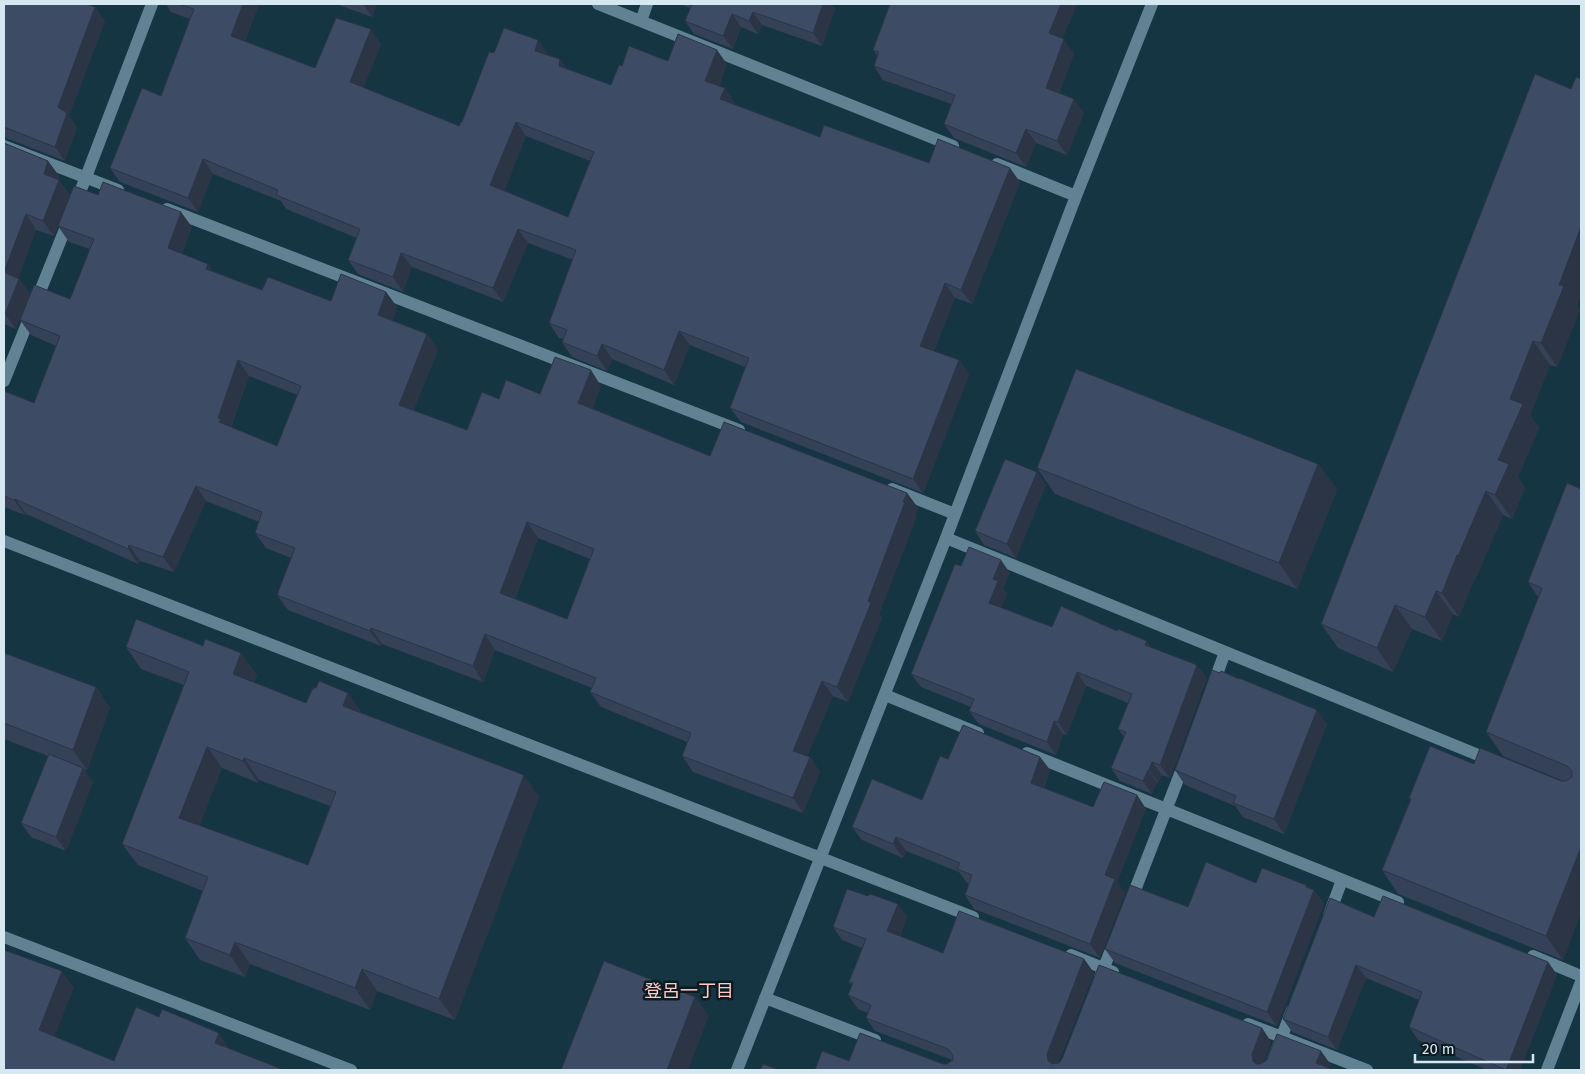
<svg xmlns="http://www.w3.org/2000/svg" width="1585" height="1074" viewBox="0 0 1585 1074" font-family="'Fira Sans','Noto Sans JP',sans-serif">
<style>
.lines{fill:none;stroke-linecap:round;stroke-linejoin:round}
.minor{stroke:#618292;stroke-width:12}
.tertiary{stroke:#618292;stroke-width:12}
.wall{fill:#344156;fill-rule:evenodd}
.shaded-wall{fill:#2b3546}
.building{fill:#3d4c64;stroke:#2b3546;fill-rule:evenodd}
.labels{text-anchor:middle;stroke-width:5;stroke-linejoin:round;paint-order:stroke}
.neighbourhood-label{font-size:18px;fill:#fec9c6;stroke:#0d1b21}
</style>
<rect width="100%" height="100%" fill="#153543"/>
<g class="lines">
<path class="minor" d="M598,4L953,146
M641,21L647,4
M4,146L118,190
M997,164L1076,196
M167,209L739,430
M4,381L86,177L152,4
M892,489L955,514
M946,538L1493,761
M1212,688L1225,652
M885,695L978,733
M1027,753L1398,902
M1130,903L1185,761
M1329,915L1342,880
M4,937L351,1070
M1533,956L1581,976
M1100,977L1115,940
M765,998L875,1040
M737,1070L946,538L1076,196L1152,4
M1269,1070L1292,1010
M1547,1070L1581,982"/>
<path class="tertiary" d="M4,541L973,917
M1071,955L1113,972
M1248,1024L1367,1070"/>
</g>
<path class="wall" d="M4,4L95,7L105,21L69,116L77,127L65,161L6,138L4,135Z
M166,4H259L245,41L315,68L381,44L363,88L459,126L462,122L494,53L538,40L548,55L567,69L611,85L622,66L668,61L727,64L719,86L735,103L734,104L820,137L929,163L1020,182L972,304L955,298L934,351L959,360L969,375L923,493L741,422L730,408L745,367L690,345L674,385L612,359L607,371L572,357L562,342L563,339L559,338L549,323L573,260L528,243L503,302L412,267L403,292L358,274L348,260L357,238L286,209L281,201L213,174L198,212L120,182L110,168L161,96L190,19L171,12ZM526,136L590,161L568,217L504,191Z
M336,4H377L372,17Z
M680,4H831L835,9L822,46L762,25L758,34L741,27L733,49L694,34L685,21L690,8Z
M890,4H1077L1062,39L1074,54L1059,93L1074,99L1084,113L1067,155L1036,143L1026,167L954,138L944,124L951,104L883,80L874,66L878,56L873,50Z
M1581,79V295L1577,306L1580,310L1557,367L1550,365L1530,415L1539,428L1518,477L1525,488L1512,519L1503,515L1475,580L1474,579L1459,617L1453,614L1442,641L1412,629L1393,672L1338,648L1321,624L1571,89Z
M4,143L48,161L59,176L58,179L59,180L70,195L54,236L36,230L18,278L19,279L30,294L16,329L4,324Z
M98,195L192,227L182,253L214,272L262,290L331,301L386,292L397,307L392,321L427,334L438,350L413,411L467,430L499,399L540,394L601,386L592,409L710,456L907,493L918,508L915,516L916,518L879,614L882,618L848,702L833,696L807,756L810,757L820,772L803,813L693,772L682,756L687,742L601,707L590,692L592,688L495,650L483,682L382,644L381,646L288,610L277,595L291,558L266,548L255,533L259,522L206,501L174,572L140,561L138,564L26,514L25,515L4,507V391L34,403L56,346L31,335L20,320L70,299L90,249L69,242L58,226ZM249,376L297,395L277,446L231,427ZM538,538L590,559L567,619L515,599Z
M1318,464L1337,490L1297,589L1055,494L1037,468Z
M1037,472L1046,485L1016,558L984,545L975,531Z
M1581,489V913L1563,960L1398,894L1382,870L1410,800L1409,798L1474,764L1563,781L1503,756L1486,732L1538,597L1528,582Z
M961,566L1010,573L1003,589L1007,594L1001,607L1052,627L1151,647L1207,678L1170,778L1162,775L1158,783H1157L1152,794L1120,781L1111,768L1124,737L1118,729L1128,703L1086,686L1067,735L1063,734L1056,755L979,724L969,711L971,707L921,687L911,674Z
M203,646L241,653L257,675L254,682L306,703L363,714L539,797L455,1020L377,991L370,1010L250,964L245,977L200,960L185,938L203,891L138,865L122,844L184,685L141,669L126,647ZM222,768L258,783L259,780L330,806L308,865L199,826Z
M4,653L96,687L110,708L87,770L84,769L93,782L66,851L31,837L21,823L48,756L4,739Z
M1327,724L1284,834L1243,817L1235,806L1185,785L1175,770Z
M1040,757L1050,770L1044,788L1093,807L1137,795L1146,809L1117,882L1125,893L1100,958L974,909L965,895L969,884L967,883L959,872L906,851L903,858L862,840L852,827L922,800L948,759Z
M1256,883L1306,885L1308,887L1314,890L1324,904L1277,1026L1115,963L1105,949Z
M868,896L898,904L907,917L900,936L943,953L1084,959L1094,973L1058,1063L1262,1028L1271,1042L1263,1063L1331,1065L1329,1068L815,1070L849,1061L947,1064L952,1060L875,1031L866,1018L868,1013L858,1009L848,995L852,985L849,982L862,948L842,940L833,927Z
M1374,917L1548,962L1557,975L1520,1070H1487L1418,1040L1409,1027L1419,1000L1366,978L1337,1050L1292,1032L1283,1019Z"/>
<path class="shaded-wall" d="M243,4H259L241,50L231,36Z
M363,4H377L372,17Z
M823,4H831L835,9L822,46L813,33Z
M1061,4H1077L1058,47L1049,33Z
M95,7L105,21L69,116L77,127L65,161L55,147L58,107Z
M753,12L762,25L758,34L749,21Z
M732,14L741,27L733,49L723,36Z
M371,29L381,44L360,97L350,82Z
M1064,39L1074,54L1056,102L1046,88Z
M538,40L548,55L545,65L535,51Z
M717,50L727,64L715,95L705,81Z
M560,59L571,74L559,66Z
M725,88L735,103L730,114L720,99Z
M1074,99L1084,113L1067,155L1057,141Z
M516,122L526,136L501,200L490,185Z
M1026,129L1036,143L1026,167L1016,153Z
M203,159L213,174L198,212L188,198Z
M48,161L59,176L54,189L44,174Z
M1010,168L1020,182L972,304L961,290Z
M59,180L70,195L54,236L43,221Z
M181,212L192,227L178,263L168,248Z
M26,214L36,230L15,288L4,272Z
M1581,227V295L1577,306L1580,310L1557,367L1541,343L1559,285Z
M518,229L528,243L503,302L493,288Z
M401,253L412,267L403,292L393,277Z
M208,264L219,279L206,269Z
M19,279L30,294L16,329L5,314Z
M945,283L955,298L930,360L920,346Z
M386,292L397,307L389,331L378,315Z
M679,331L690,345L674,385L664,370Z
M427,334L438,350L409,420L399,405Z
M1533,341L1550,365L1530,415L1539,428L1518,477L1525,488L1512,519L1495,495L1498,460L1510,399Z
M602,344L612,359L607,371L597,356Z
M238,360L249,376L229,431L219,422L218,418Z
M959,360L969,375L923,493L913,479Z
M591,370L601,386L589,419L578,403Z
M1318,464L1337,490L1297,589L1279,563Z
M1037,472L1046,485L1016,558L1007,544Z
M196,486L206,501L174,572L163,557Z
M1486,491L1503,515L1475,580L1458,556Z
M907,493L918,508L915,516L916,518L879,614L882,618L848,702L837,687Z
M15,499L26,514L25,515L14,500Z
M527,522L538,538L511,608L500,593Z
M129,545L140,561L138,564L128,549Z
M1457,555L1474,579L1459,617L1442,593Z
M1001,560L1010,573L1003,589L1007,594L998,616L989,603L993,579Z
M1436,591L1453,614L1442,641L1425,617Z
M1395,605L1412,629L1393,672L1377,648Z
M371,628L382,644L381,646L370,631Z
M485,634L495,650L483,682L473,666Z
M1147,641L1156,654L1145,645Z
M241,653L257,675L248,696L233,674Z
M1197,665L1207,678L1170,778L1160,765Z
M1077,672L1086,686L1067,735L1058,722Z
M822,681L833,696L803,766L793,751Z
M96,687L110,708L87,770L73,750Z
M348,693L363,714L343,706Z
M1317,710L1327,724L1284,834L1274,819Z
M1054,721L1063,734L1056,755L1047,742Z
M207,747L222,768L194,840L179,818Z
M810,757L820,772L803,813L793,798Z
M1040,757L1050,770L1040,796L1031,783Z
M244,758L259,780L258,783L243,761Z
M1152,762L1162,775L1158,783L1149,770Z
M83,768L93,782L66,851L56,837Z
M1148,770L1157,783L1152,794L1143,781Z
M524,775L539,797L455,1020L439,999Z
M1137,795L1146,809L1117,882L1125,893L1100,958L1090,944L1105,875Z
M896,837L906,851L903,858L893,844Z
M1581,847V913L1563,960L1546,936Z
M1306,885L1312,894L1314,890L1324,904L1277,1026L1267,1012Z
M898,904L907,917L897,945L887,931Z
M235,942L250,964L245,977L230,955Z
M1084,959L1094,973L1056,1067L1048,1061L1047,1054Z
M1548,962L1557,975L1520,1070H1506Z
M1356,965L1366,978L1337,1050L1328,1037Z
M362,969L377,991L370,1010L355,988Z
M62,971L74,988L50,1047L39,1030Z
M695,997L709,1016L688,1070H667Z
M1262,1028L1271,1042L1261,1068L1253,1061L1252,1054Z
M219,1033L230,1050L215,1043Z
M1321,1051L1331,1065L1329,1070L1316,1063Z"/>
<path class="building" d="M4,4H87L95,7L58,107L67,113L55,147L4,127Z
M179,4H243L231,36L315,68L336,18L371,29L350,82L459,126L461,122H462L489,52L494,53L504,28L538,40L535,51L560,59L559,66L611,85L619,65L622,66L629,46L668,61L678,34L717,50L705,81L725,88L720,99L820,137L824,125L929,163L938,139L1010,168L961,290L945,283L920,346L959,360L913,479L730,408L749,358L679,331L664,370L602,344L597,356L562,342L567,330L549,323L576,250L518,229L493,288L401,253L393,277L348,260L360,229L276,195L278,190L203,159L188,198L110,168L142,88L161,96L194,9ZM516,122L594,152L568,217L490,185Z
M692,4H823L813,33L753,12L749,21L732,14L723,36L685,21Z
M890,4H1061L1049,33L1064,39L1046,88L1074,99L1057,141L1026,129L1016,153L944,124L955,95L874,66L879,52L873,50Z
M1535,74L1571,89L1576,77L1581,79V227L1559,285L1564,286L1541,343L1533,341L1510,399L1523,404L1498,460L1509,464L1495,495L1486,491L1458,556L1457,555L1442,593L1436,591L1425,617L1395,605L1377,648L1321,624Z
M4,143L48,161L44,174L59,180L43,221L26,214L4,272L19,279L5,314L4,313Z
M103,182L181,212L168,248L208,264L206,269L262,290L268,277L331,301L341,274L386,292L378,315L427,334L399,405L467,430L482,392L499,399L506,380L540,394L555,357L591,370L578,403L710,456L724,422L907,493L903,502H905L868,601L871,603L837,687L822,681L793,751L810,757L793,798L682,756L691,733L590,692L596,678L485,634L473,666L371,628L370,631L277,595L295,548L255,533L262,512L196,486L163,557L129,545L128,549L15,499L14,500L4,496V391L34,403L60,336L20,320L34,285L70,299L94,239L58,226L74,186L98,195ZM238,360L301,386L277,446L219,422L221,419L218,418ZM527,522L594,549L567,619L500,593Z
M1076,369L1318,464L1279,563L1037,468Z
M1005,459L1037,472L1007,544L975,531Z
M1567,483L1581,489V847L1546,936L1382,870L1411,799L1409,798L1430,746L1474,764L1480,748L1561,781H1566L1572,777V771L1567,766L1486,732L1542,588L1528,582Z
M969,547L1001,560L993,579L998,581L989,603L1052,627L1061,606L1117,631L1118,629L1147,641L1145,645L1197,665L1160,765L1152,762L1149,770H1148L1143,781L1111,768L1126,732L1118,729L1132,694L1077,672L1058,722L1054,721L1047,742L969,711L974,699L911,674L955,564L961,566Z
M136,619L203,646L205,639L241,653L233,674L306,703L313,688H316L319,681L348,693L343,706L524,775L439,999L362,969L355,988L235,942L230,955L185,938L208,877L122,844L189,672L126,647ZM207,747L243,761L244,758L336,792L308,865L179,818Z
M4,653L96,687L73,750L4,723Z
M1212,670L1220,673L1221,671L1239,679V678L1317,710L1274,819L1233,803L1236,796L1175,770Z
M963,725L1040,757L1031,783L1093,807L1104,782L1137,795L1105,875L1115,879L1090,944L965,895L972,875L957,869L960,863L896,837L893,844L852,827L872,779L922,800L940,756L948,759Z
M49,754L83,768L56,837L21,823Z
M1206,862L1256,883L1262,868L1306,885V887L1314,890L1267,1012L1105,949L1130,885L1188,907Z
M847,889L868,896L870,894L898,904L887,931L943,953L959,911L1084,959L1047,1054L1048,1061L1052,1064L1059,1063L1062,1059L1099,965L1262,1028L1252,1054L1253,1061L1256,1064H1261L1267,1060L1277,1034L1321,1051L1316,1063L1334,1070H815L822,1051L849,1061L860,1033L943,1064H947L953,1060V1055L948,1049L866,1018L871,1005L848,995L853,983L849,982L866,939L833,927Z
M1383,896L1548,962L1506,1070L1409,1027L1422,992L1356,965L1328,1037L1283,1019L1330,898L1374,917Z
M4,950L62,971L39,1030L114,1061L136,1007L159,1017L162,1009L219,1033L215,1043L284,1070H4Z
M604,961L695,997L667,1070H561Z
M763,1064L779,1070H760Z"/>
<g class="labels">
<g class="neighbourhood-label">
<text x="689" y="997">登呂一丁目</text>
</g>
</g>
<rect width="1585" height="1074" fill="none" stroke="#d5e7f0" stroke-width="10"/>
<path d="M1415 1054v8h118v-8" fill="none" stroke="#d5e7f0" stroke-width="2.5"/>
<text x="1422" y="1054" font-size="15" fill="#d5e7f0" stroke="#0d1b21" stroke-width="4" paint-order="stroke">20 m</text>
</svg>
